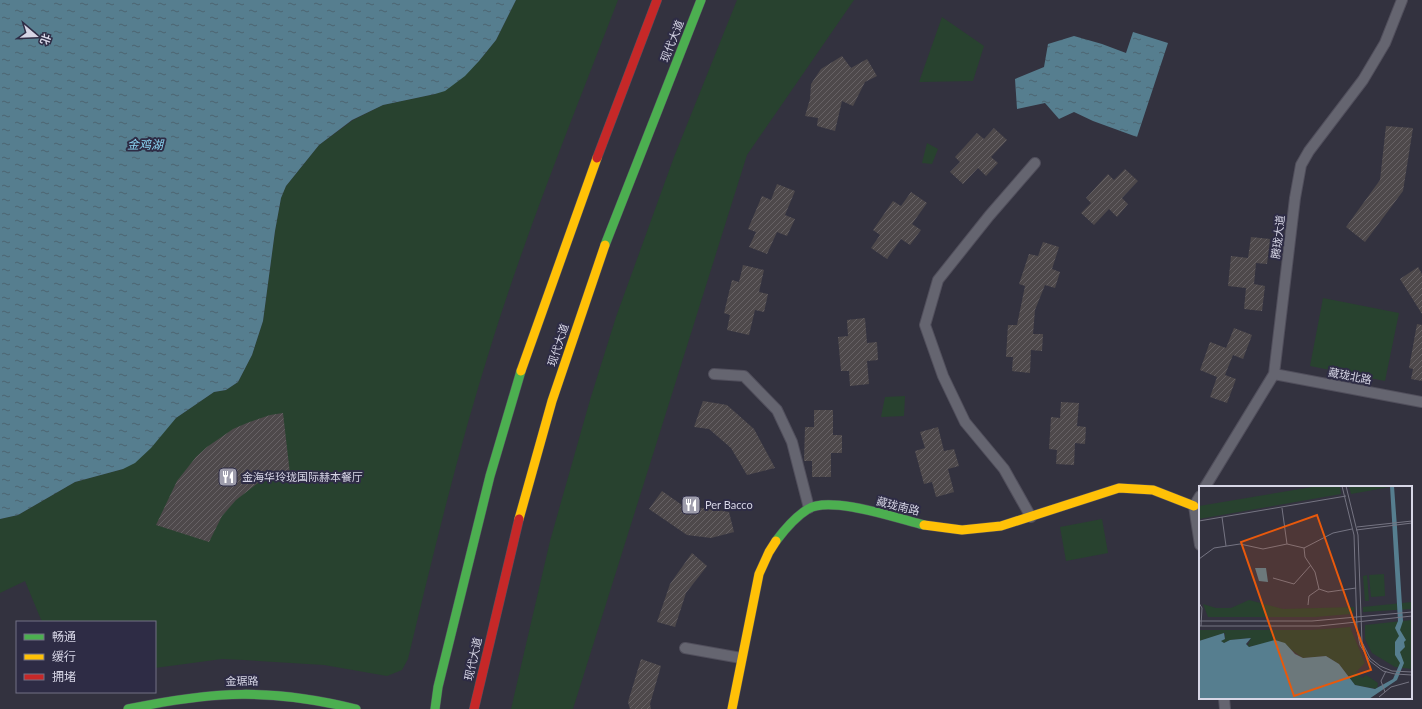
<svg xmlns="http://www.w3.org/2000/svg" width="1422" height="709" viewBox="0 0 1422 709" font-family="Lato,'Noto Sans SC',sans-serif">
<style>
.park{fill:#28422f}
.water{fill:url(#water-ripples)}
.building{fill:url(#building-hatch)}
.lines{fill:none;stroke-linecap:round;stroke-linejoin:round}
.street-casing{stroke:#514f5c;stroke-width:12}
.fast-casing{stroke:#514f5c;stroke-width:10}
.slow-casing{stroke:#514f5c;stroke-width:10}
.jam-casing{stroke:#514f5c;stroke-width:10}
.street{stroke:#656570;stroke-width:10}
.fast{stroke:#4caf50;stroke-width:9}
.slow{stroke:#ffc107;stroke-width:9}
.jam{stroke:#c62828;stroke-width:9}
.labels{text-anchor:middle;stroke-width:4;stroke-linejoin:round;paint-order:stroke}
.street-label{font-size:11px;fill:#d7d6e6;stroke:#2e2c45}
.poi-label{font-size:11px;fill:#d7d6e6;stroke:#2e2c45;text-anchor:start}
.water-label{font-size:12px;font-style:italic;fill:#8bd5f4;stroke:#2e2c45}
.inset-road{fill:none;stroke:#757482;stroke-width:1}
.view{fill:#e8590c;fill-opacity:0.15;stroke:#e8590c;stroke-width:2}
.inset-edge{fill:none;stroke:#d7d6e6;stroke-width:2}
</style>
<defs>
<pattern id="water-ripples" width="26" height="14" patternUnits="userSpaceOnUse"><rect width="26" height="14" fill="#567e8f"/><path d="M2 4q2-2 4 0t4 0M15 11q2-2 4 0t4 0" fill="none" stroke="#4d6571"/></pattern>
<pattern id="building-hatch" width="6" height="6" patternUnits="userSpaceOnUse"><rect width="6" height="6" fill="#4e494b"/><path d="M-1 1l2-2M0 6l6-6M5 7l2-2" fill="none" stroke="#676265"/></pattern>
</defs>
<rect width="100%" height="100%" fill="#33323f"/>
<path class="park" d="M516,0H618C575,112 530,222 494,336C460,442 434,551 408,659L402,670L387,676L324,665L244,660L222,659L155,668V622H42L25,581L0,593V519L18,515L75,482L123,469L176,418L214,392L226,390L238,382L252,355L263,321L275,231L281,198L286,186L319,145L353,120L383,105L435,94L479,61L496,40Z
M737,0H854L747,155L573,709H511L550,541L590,400L616,317L674,157Z
M942,17L984,46L973,81L919,82Z
M927,143L938,149L932,164L922,163Z
M1323,298L1399,313L1385,381L1310,366Z
M905,396L904,416L881,417L885,397Z
M1102,519L1108,553L1066,561L1060,527Z"/>
<path class="water" d="M0,0H516L496,40L479,61L465,76L445,91L435,94L383,105L352,120L319,145L286,186L281,198L275,231L263,321L252,355L238,382L226,390L214,392L176,418L151,448L135,463L123,469L75,482L18,515L0,519Z
M1133,32L1168,43L1137,137L1093,121L1074,112L1059,119L1045,103L1017,109L1015,79L1044,67L1048,44L1074,36L1102,44L1126,53Z"/>
<path class="building" d="M842,56L851,68L867,59L877,76L865,82L853,106L842,101L835,131L817,126L818,118L805,116L810,99L811,84L821,69Z
M1386,126L1413,128L1403,191L1365,242L1346,227L1380,180Z
M994,128L1007,140L991,157L998,163L986,176L978,168L963,184L950,172L960,162L955,157L977,133L984,139Z
M1125,169L1138,181L1122,198L1128,204L1117,217L1109,209L1094,225L1081,213L1091,203L1086,198L1108,174L1114,180Z
M777,184L795,191L785,215L795,219L787,236L777,232L767,254L749,247L756,232L748,229L762,196L771,200Z
M911,192L927,203L912,224L921,230L910,245L901,239L887,259L871,248L880,235L873,230L893,201L901,206Z
M1251,237L1270,239L1267,264L1256,263L1254,284L1265,286L1262,311L1244,309L1246,288L1228,286L1231,256L1248,258Z
M1043,242L1059,247L1052,269L1060,272L1055,288L1045,285L1035,310L1033,334H1043L1042,351L1031,350L1030,373L1012,371L1013,357H1006L1008,325H1017L1025,286L1019,284L1029,254L1038,256Z
M743,265L764,270L759,292L768,294L764,312L755,310L749,335L727,330L730,315L724,313L732,280L739,282Z
M1418,267L1422,274V314L1400,279Z
M865,318L867,343L877,342L878,360L867,361L869,384L850,386L849,371H841L838,337L848,336L847,320Z
M1417,324L1422,325V381L1411,379L1413,369L1409,368Z
M1234,328L1252,335L1243,359L1233,355L1225,375L1236,379L1227,403L1210,397L1217,377L1200,370L1210,342L1226,348Z
M703,401L727,405L754,429L775,468L747,475L731,448L709,429L694,427Z
M1061,402L1079,403L1077,426L1086,427L1085,444L1075,443L1074,465L1056,464L1057,450L1049,449L1051,417L1060,418Z
M814,410H833V435H842V453H831V477H812V461H804L805,427H814Z
M283,413L290,474L270,478L258,483L236,500L222,516L209,542L156,525L177,481L196,457L207,447L233,429L247,423L270,415Z
M938,427L944,451L954,449L959,466L948,469L954,492L936,497L932,482L924,484L915,451L925,448L920,432Z
M662,491L682,505L729,512L734,532L711,538L687,535L649,509Z
M692,553L707,566L686,593L675,627L657,622L670,584Z
M641,659L661,666L650,704L651,709H630L628,702Z"/>
<g class="lines">
<g class="street-casing">
<path id="street" d="M714,374L744,376L777,410L792,442L809,508
M1274,374L1422,402
M1205,487L1274,374L1295,198L1301,165L1309,151L1363,80L1385,43L1402,0
M1200,496L1194,506L1200,545
M1031,517L1004,469L965,422L943,376L925,325L938,280L989,216L1035,163
M685,648L741,658
M1224,698L1225,709"/>
</g>
<g class="fast-casing">
<path id="fast" d="M605,245L701,0
M776,541C785,529 795,517 808,509C830,495 899,519 924,525
M128,709C213,691 271,688 356,709
M435,709L438,687L490,476L521,371"/>
</g>
<g class="slow-casing">
<path id="slow" d="M521,371L597,158
M519,519L552,401L605,245
M924,525L962,530L1001,526L1119,488L1153,490L1194,506
M732,709L759,574L769,552L776,541"/>
</g>
<g class="jam-casing">
<path id="jam" d="M597,158L657,0
M474,709L519,519"/>
</g>
<use href="#street" class="street"/>
<use href="#fast" class="fast"/>
<use href="#slow" class="slow"/>
<use href="#jam" class="jam"/>
</g>
<defs>
<g id="restaurant-square" transform="scale(1)"><rect x="-9" y="-9" width="18" height="18" rx="4" fill="#9e9dac" stroke="#2e2c45"/><path d="M-5-6h1v4h1v-4h1v4h1v-4h1v5L-1.5 .5V6h-2V.5L-5-1ZM5-6V6H3V1.5H1.5Q1.5-4 5-6Z" fill="#fff"/></g>
</defs>
<g fill-rule="evenodd">
<use href="#restaurant-square" x="228" y="477"/>
<use href="#restaurant-square" x="691" y="505"/>
</g>
<g class="labels">
<g class="street-label">
<text transform="translate(672 41) rotate(-68)" y="4">现代大道</text>
<text transform="translate(1278 237) rotate(-83)" y="4">腾珑大道</text>
<text transform="translate(558 345) rotate(-72)" y="4">现代大道</text>
<text transform="translate(1350 376) rotate(11)" y="4">藏珑北路</text>
<text transform="translate(898 506) rotate(14)" y="4">藏珑南路</text>
<text transform="translate(473 659) rotate(-77)" y="4">现代大道</text>
<text transform="translate(242 681) rotate(-1)" y="4">金琚路</text>
</g>
<g class="poi-label">
<text x="242" y="481">金海华玲珑国际赫本餐厅</text>
<text x="705" y="509">Per Bacco</text>
</g>
<g class="water-label">
<text x="145" y="149">金鸡湖</text>
</g>
</g>
<g transform="translate(1199 486)">
<rect width="213" height="213" fill="#33323f"/>
<path d="M119,0H141L142,8L0,33V20ZM150,0H191V1L152,8Z" fill="#28422f"/>
<path d="M185,88L186,110L172,111L170,89ZM168,89L170,115H166L164,90ZM50,114L84,123L155,121V125L152,128L116,131H9L4,118L17,122H32ZM213,116V123L164,126V121ZM213,134V183L196,181L173,167L166,153V139ZM151,141L166,177L157,186L163,192L167,189L179,197L178,203L156,199L140,178L127,170L104,172L80,155L48,161L52,152L31,154L25,157L21,155L26,153V147L0,155V144H113Z" fill="#28422f"/>
<path d="M191,0H195L198,41L204,135L201,144L207,154L205,156L206,161L201,166L205,177L198,194L170,213H0V155L25,147L26,153L22,155L25,157L31,154L52,152L47,158L50,161L76,154L86,157L96,168L104,172L127,170L140,178L156,199L176,203L194,193L201,177L196,169V156L200,150L196,142L199,135ZM56,82H67L69,96L60,95Z" fill="#567e8f"/>
<path class="inset-road" d="M143,0L155,49L158,144L161,159L171,175L184,185L196,188L213,189M147,0L159,49L163,156L171,172L181,180L193,185L213,186M83,22L88,58M23,31L27,60M0,35L147,10M158,41L213,35M157,44L213,37M105,62L106,71L116,86L120,103L129,106L157,102M0,73L15,62L41,58L64,63L88,58L105,62L134,47L153,43M74,92L95,98L112,79M0,117L3,122L2,140M109,119L110,110L120,103M0,135H113L213,126M0,140H120L213,130M186,206L182,195L187,185M180,211L192,201L210,196"/>
<path class="view" d="M118,29L172,184L95,210L42,56Z"/>
<rect width="213" height="213" class="inset-edge"/>
</g>
<rect x="16" y="621" width="140" height="72" fill="#2e2c45" stroke="#727085"/>
<rect x="24" y="634" width="20" height="6" fill="#4caf50" stroke="#727085"/>
<text x="52" y="641" font-size="12" fill="#d7d6e6">畅通</text>
<rect x="24" y="654" width="20" height="6" fill="#ffc107" stroke="#727085"/>
<text x="52" y="661" font-size="12" fill="#d7d6e6">缓行</text>
<rect x="24" y="674" width="20" height="6" fill="#c62828" stroke="#727085"/>
<text x="52" y="681" font-size="12" fill="#d7d6e6">拥堵</text>
<g transform="translate(36 36) rotate(109)" stroke="#2e2c45" stroke-width="3" paint-order="stroke">
<path d="M0-3L7 15L0 10L-7 15Z" fill="#d7d6e6"/>
<text y="-6" font-size="11" font-weight="bold" text-anchor="middle" fill="#d7d6e6">北</text>
</g>
</svg>
